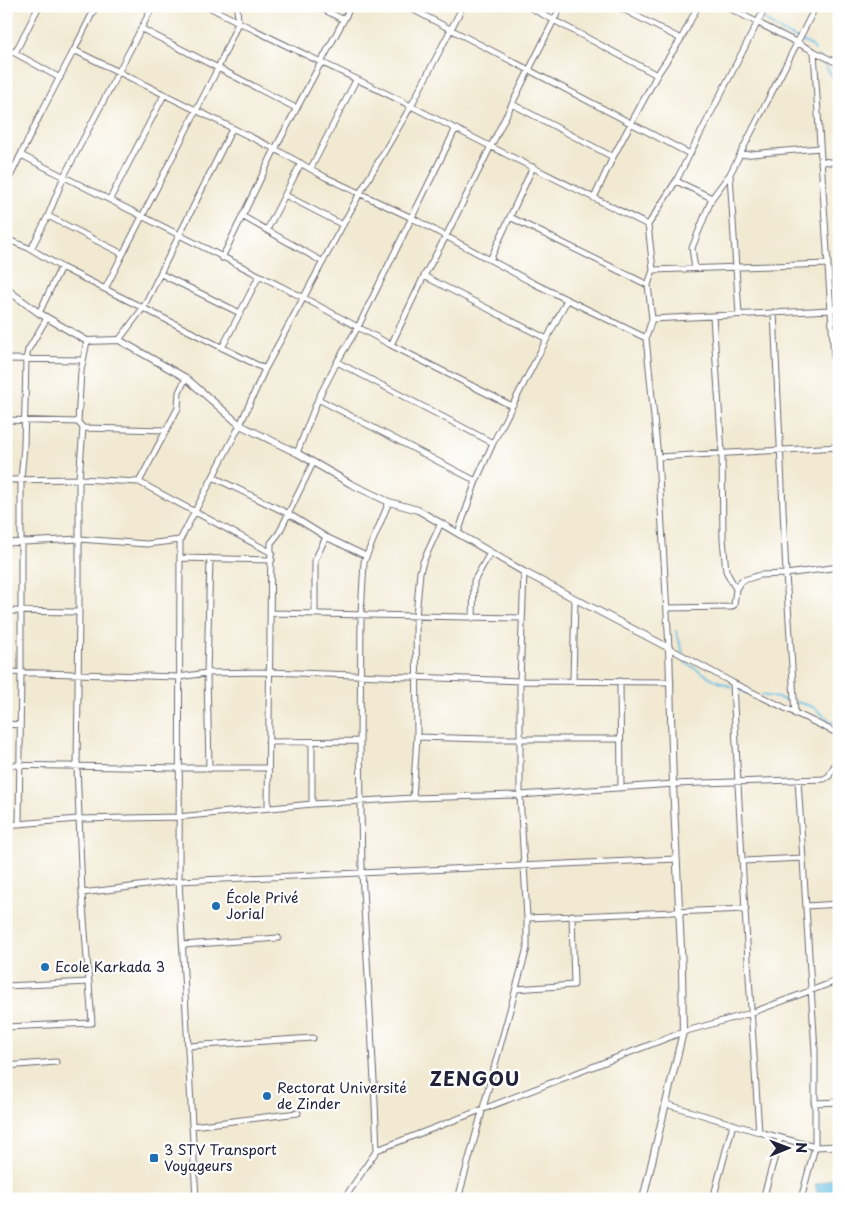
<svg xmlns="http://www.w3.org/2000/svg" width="845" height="1205" viewBox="0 0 845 1205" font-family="'Playpen Sans',sans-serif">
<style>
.water{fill:#68c0e5;stroke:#457190}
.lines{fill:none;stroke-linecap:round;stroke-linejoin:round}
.stream{stroke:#68c0e5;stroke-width:2}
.minor-casing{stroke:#6a6870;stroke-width:7}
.tertiary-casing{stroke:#6a6870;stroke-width:8}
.minor{stroke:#fff;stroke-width:5}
.tertiary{stroke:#fff;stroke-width:6}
.poi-dot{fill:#1f6fb2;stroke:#fff;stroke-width:2}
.labels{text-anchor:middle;stroke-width:4.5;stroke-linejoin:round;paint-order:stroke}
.poi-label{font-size:14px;fill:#22223b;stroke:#fff;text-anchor:start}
.district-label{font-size:19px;font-weight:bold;letter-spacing:1px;fill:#22223b;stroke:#fff}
</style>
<rect width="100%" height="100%" fill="#fff"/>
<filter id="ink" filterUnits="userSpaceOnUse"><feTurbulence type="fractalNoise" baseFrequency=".02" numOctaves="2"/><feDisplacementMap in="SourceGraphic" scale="10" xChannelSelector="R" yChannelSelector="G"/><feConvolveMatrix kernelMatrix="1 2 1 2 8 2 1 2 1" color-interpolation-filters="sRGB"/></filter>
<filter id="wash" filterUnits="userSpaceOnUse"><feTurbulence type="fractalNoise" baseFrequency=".0096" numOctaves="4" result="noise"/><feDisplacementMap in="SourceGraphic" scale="20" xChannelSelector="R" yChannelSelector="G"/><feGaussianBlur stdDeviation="1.12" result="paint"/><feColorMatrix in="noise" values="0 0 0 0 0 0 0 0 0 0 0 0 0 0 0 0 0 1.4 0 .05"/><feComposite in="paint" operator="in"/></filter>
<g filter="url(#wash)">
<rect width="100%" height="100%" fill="#f1e9d1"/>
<path class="water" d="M839,1176V1199H820L815,1185Z"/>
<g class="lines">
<path class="stream" d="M760,6L757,14L777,29L812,46L815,50
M819,56L832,76L839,91
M676,631L683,653
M684,657L686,663L715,680L731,687
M736,689L748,693
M762,695L792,701
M797,702L813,707L839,728"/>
</g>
</g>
<g filter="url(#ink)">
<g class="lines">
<g class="minor-casing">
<path id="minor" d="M84,6L93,11
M207,6C274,41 344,72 411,106C490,147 569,185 648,225
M317,6L344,20
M406,6L690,154
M527,6L657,75
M617,6L681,39
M725,6L839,64
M766,6L676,181L648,225L653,270L648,285L652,319L646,338L658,457L669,648L733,683L839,734
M142,29L296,108
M6,48L60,78
M74,50L96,6
M814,52L839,434
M15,53L39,6
M512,104L613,157
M21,155L304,298L391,345L512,406
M740,155L820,148
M821,161L839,163
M311,168L356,80
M730,175L739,314
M676,181L712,198
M6,185L40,115L74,50L275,149L325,177L412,218L533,283L646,338
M285,195L343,225
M594,198L613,157L657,75L681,39L698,6
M110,199L164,95
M48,216L123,254
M242,216L323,262
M510,217L648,285
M267,230L301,163
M6,239L31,249L61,267L265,369
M31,249L48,216L64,176L153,6
M222,258L275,149L351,6
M490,260L533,167
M695,269L692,248L712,198L730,174L816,6
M653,270L828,264
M161,274L240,313
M424,276L547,339
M105,289L218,68L238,23L237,6
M774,312L786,574L795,714
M39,313L61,267
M713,316L722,453L723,539L726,571L736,589
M652,319L831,310L839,306
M119,340L143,308L232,129
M391,345L424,276L445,238L561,6
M222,348L259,276
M6,359L82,360
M337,362L493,443
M318,399L476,481
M6,420L78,422
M83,428L166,430
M297,453L318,399L337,362L358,327L455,130
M658,457L839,447
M213,477L289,514L326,537L366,556
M6,480L79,479L139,482L178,408L179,392L186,378
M139,482L272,553
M458,533L476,481L493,443L567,300
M6,543L79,539L147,544L180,540
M180,558L272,560
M667,608L731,607L734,605L736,589L741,581L760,575L786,574L839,567
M6,611L79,612
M271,613L521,618
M315,614V560L326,537
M473,618L474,581L490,553
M6,672L179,677L207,673L269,672L520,681L671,682
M573,680L575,599
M620,681L621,788
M733,683C740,833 749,983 759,1132
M6,724L20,725
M417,737L486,739H620
M268,742L360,741
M6,765L179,768H268
M209,769L207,673L210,558
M798,780L815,1051V1147L801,1199
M413,798L417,737L416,616L420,572L423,562L441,523
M312,804V742
M268,808L271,543L279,533L313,463
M19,824L21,672V479L24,446L26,360L28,350L47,318
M6,825L78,819L178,817L312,804L413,798L520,795L673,784L824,779L829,776L839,757
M743,861L803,858
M82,893L179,881L676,859
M806,906L839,904
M527,918L746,909
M183,945L278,938
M6,986L89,982
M516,989L574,985L572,915
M6,1027L92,1023L82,893L77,766L79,612V479L83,428L78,422L81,371L87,341
M188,1046L313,1038
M6,1066L56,1062
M814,1103L839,1102
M666,1104L759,1132L815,1147L839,1146
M192,1126L298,1113
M377,1150L374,1081L362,872L360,741L361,614L364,562L389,502
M196,1199L179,881L180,540L240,425L265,369L360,193L411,106L463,6
M344,1199L377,1150L683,1032L751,1013L839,980
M458,1199L527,948V918L520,795V681L524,572
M713,1199L733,1124
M763,1199L780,1138"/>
</g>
<g class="tertiary-casing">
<path id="tertiary" d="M6,289L39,313L87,341L119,340L186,378L240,425L297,453L351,484L389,502L418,510L524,572L669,648L673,784L682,969L683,1032L643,1199"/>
</g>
<use href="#minor" class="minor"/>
<use href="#tertiary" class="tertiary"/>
</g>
</g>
<g class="poi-dot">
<circle cx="216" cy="906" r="5"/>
<circle cx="45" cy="967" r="5"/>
<circle cx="267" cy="1096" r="5"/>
<rect x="149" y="1153" width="10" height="10" rx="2.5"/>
</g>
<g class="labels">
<g class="poi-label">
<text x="226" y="903">École Privé<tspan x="226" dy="16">Jorial</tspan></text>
<text x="55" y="972">Ecole Karkada 3</text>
<text x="277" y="1093">Rectorat Université<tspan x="277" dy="16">de Zinder</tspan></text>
<text x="164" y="1155">3 STV Transport<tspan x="164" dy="16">Voyageurs</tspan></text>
</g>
<g class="district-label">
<text x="475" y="1086">ZENGOU</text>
</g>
</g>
<rect width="845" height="1205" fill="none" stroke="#fff" stroke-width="25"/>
<g transform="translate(788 1148) rotate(89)" stroke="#ffffff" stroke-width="4" paint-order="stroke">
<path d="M0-4L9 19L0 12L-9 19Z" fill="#22223b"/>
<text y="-8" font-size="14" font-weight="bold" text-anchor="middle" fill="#22223b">N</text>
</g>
</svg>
